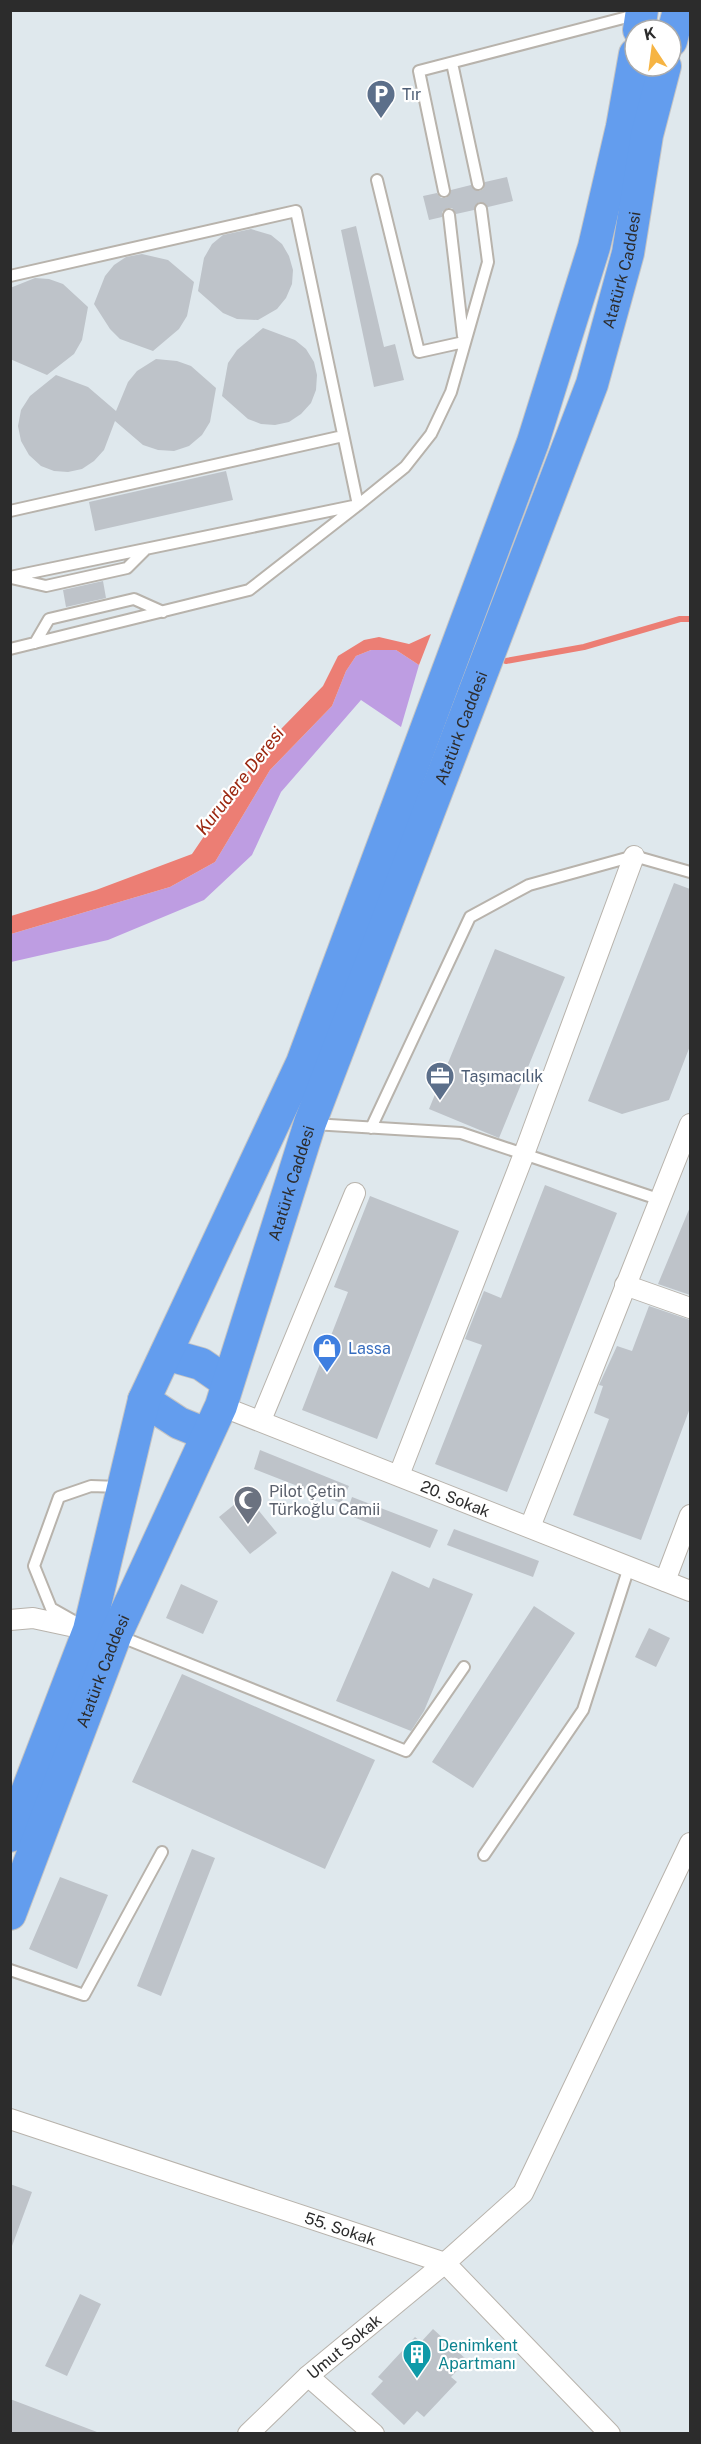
<svg xmlns="http://www.w3.org/2000/svg" width="701" height="2444" viewBox="0 0 701 2444" font-family="'Public Sans',sans-serif">
<style>
.green{fill:#be9de2}
.water{fill:#ec7e74}
.lines{fill:none;stroke-linecap:round;stroke-linejoin:round}
.stream{stroke:#ec7e74;stroke-width:6}
.building{fill:#bec3c9}
.lane-casing{stroke:#b8b3ac;stroke-width:14}
.street-casing{stroke:#b8b3ac;stroke-width:22}
.primary-casing{stroke:#c4c4c4;stroke-width:34}
.lane{stroke:#fff;stroke-width:10}
.street{stroke:#fff;stroke-width:20}
.primary{stroke:#639dee;stroke-width:32}
.labels{text-anchor:middle;stroke-width:4.5;stroke-linejoin:round;paint-order:stroke}
.service-label{font-size:16px;fill:#4e5e75;stroke:#fff;text-anchor:start}
.street-label{font-size:16px;fill:#2c2c2c;stroke:#fff}
.shop-label{font-size:16px;fill:#366cbe;stroke:#fff;text-anchor:start}
.worship-label{font-size:16px;fill:#5b616d;stroke:#fff;text-anchor:start}
.culture-label{font-size:16px;fill:#0d838f;stroke:#fff;text-anchor:start}
.water-label{font-size:18px;font-style:italic;fill:#9b2710;stroke:#fff}
</style>
<rect width="100%" height="100%" fill="#dfe8ed"/>
<path class="green" d="M371,650H396L419,665L401,727L361,700L281,792L252,855L204,900L108,940L11,962V934L170,887L215,862L270,770L332,706L346,671L356,656Z"/>
<path class="water" d="M431,634L419,665L396,650H371L356,656L346,671L332,706L270,770L215,862L170,887L11,934V916L96,890L192,854L255,761L282,728L323,686L338,656L364,640L379,637L409,644Z"/>
<g class="lines">
<path class="stream" d="M506,661L584,647L680,619H690"/>
</g>
<path class="building" d="M507,177L513,201L488,207L479,202L474,210L456,214L452,208H448L442,212V217L429,220L423,196L437,193L441,198H446L451,190L471,185L479,191L483,189L485,182Z
M356,226L384,347L395,344L404,380L374,387L341,230Z
M251,229L271,235L282,244L289,256L293,270L292,284L286,298L277,309L258,320L237,319L223,313L198,291L204,258L212,244L223,235Z
M142,254L168,260L194,282L187,316L179,329L153,351L120,339L110,329L94,304L105,276L114,265L126,257Z
M35,278L49,279L63,284L88,307L82,340L74,354L47,375L10,359V288Z
M263,328L295,340L306,349L314,362L317,375L316,390L311,403L301,414L289,422L275,425L261,424L248,419L222,396L228,363L237,350Z
M156,359L177,361L191,366L216,388L210,422L202,435L189,446L174,451L158,450L143,445L115,421L104,450L94,461L82,469L68,472L54,471L41,466L29,455L21,441L18,426L21,410L30,396L56,375L88,387L116,411L128,382L137,371Z
M226,471L233,500L95,531L89,502Z
M103,581L106,598L66,607L63,590Z
M674,883L690,889V1046L669,1100L622,1114L588,1101Z
M495,949L565,977L499,1138L429,1109Z
M545,1185L617,1213L507,1492L435,1464L482,1345L465,1339L484,1291L501,1298Z
M370,1196L459,1231L377,1439L302,1410L348,1292L334,1287Z
M690,1207V1295L658,1284Z
M649,1306L690,1320V1408L641,1540L573,1515L609,1419L594,1413L603,1386L599,1385L617,1346L632,1351Z
M260,1450L349,1486L341,1503L254,1469Z
M246,1495L277,1533L250,1554L219,1517Z
M352,1497L438,1530L430,1548L346,1514Z
M454,1529L539,1561L533,1577L447,1545Z
M392,1571L429,1588L433,1578L473,1594L424,1711L411,1731L336,1701Z
M181,1584L218,1601L203,1634L166,1618Z
M534,1606L575,1633L473,1788L432,1762Z
M649,1628L670,1638L656,1667L635,1657Z
M182,1674L375,1760L325,1869L132,1782Z
M192,1849L215,1858L161,1996L137,1986Z
M60,1877L108,1895L77,1969L29,1949Z
M10,2184L32,2192L12,2246H10Z
M80,2294L101,2304L67,2376L45,2366Z
M433,2329L467,2360L451,2377L457,2382L424,2417L417,2411L404,2425L371,2394L383,2381L378,2377L415,2337L421,2342Z
M10,2399L97,2432V2433H10Z"/>
<g class="lines">
<g class="lane-casing">
<path id="lane" d="M452,63L478,184
M377,180L419,352L464,342
M444,191L419,71L639,14
M449,215L463,336
M10,276L296,211L358,505L249,590L10,649
M10,511L343,436
M10,577L358,505L405,467L431,434L451,392L488,262L481,209
M11,578L46,586L127,568L146,549
M35,643L49,619L134,599L163,612
M313,1124L461,1133L661,1200
M371,1128L470,917L529,885L634,856L690,872
M74,1621L51,1608L34,1566L59,1497L91,1486L119,1487
M119,1636L406,1751L464,1667
M484,1855L583,1710L629,1567
M10,1970L84,1995L162,1852"/>
</g>
<g class="street-casing">
<g id="street">
<path d="M625,1285L690,1308"/>
<path id="s1" d="M221,1406L690,1591"/>
<path d="M261,1420L355,1193"/>
<path d="M399,1475L524,1154L634,856"/>
<path d="M530,1527L690,1124"/>
<path d="M665,1581L690,1515"/>
<path d="M10,1620L33,1618L89,1630"/>
<path id="s2" d="M10,2119L445,2263L610,2434"/>
<path d="M308,2376L374,2434"/>
<path id="s3" d="M248,2434L308,2376L445,2263L523,2193L690,1843"/>
</g>
</g>
<g class="primary-casing">
<g id="primary">
<path d="M639,30L642,10"/>
<path d="M671,41L679,10"/>
<path d="M166,1354L201,1364L227,1382"/>
<path d="M144,1400L179,1423L206,1434"/>
<path d="M10,1836L89,1630L144,1400L302,1063L533,442L594,247L622,127L635,54"/>
<path id="s4" d="M10,1914L116,1634L221,1406L310,1123L592,384L628,253L647,135L665,66"/>
</g>
</g>
<use href="#lane" class="lane"/>
<use href="#street" class="street"/>
<use href="#primary" class="primary"/>
</g>
<defs>
<g id="parking-pin" transform="scale(1.5)"><path d="M0 17L-7.5 6A9.5 9.5 0 1 1 7.5 6Z" fill="#5c6f8a" stroke="#fff"/><path d="M-3.5-5.5H1a3.5 3.5 0 0 1 0 7H-1V5.5H-3.5ZM-1-3.4V-.6H.8a1.4 1.4 0 0 0 0-2.8Z" fill="#fff"/></g>
<g id="office-pin" transform="scale(1.5)"><path d="M0 17L-7.5 6A9.5 9.5 0 1 1 7.5 6Z" fill="#5c6f8a" stroke="#fff"/><path d="M-6-3h4V-5.5h4V-3h4V5H-6ZM-1-4.5V-3h2v-1.5ZM-6 0V1H6V0Z" fill="#fff"/></g>
<g id="shop-pin" transform="scale(1.5)"><path d="M0 17L-7.5 6A9.5 9.5 0 1 1 7.5 6Z" fill="#3f7fe0" stroke="#fff"/><path d="M-5-2.5h2.3a2.7 3.5 0 0 1 5.4 0H5L5.5 6h-11ZM-1.5-2.5h3a1.5 2.3 0 0 0-3 0Z" fill="#fff"/></g>
<g id="mosque-pin" transform="scale(1.5)"><path d="M0 17L-7.5 6A9.5 9.5 0 1 1 7.5 6Z" fill="#6b7280" stroke="#fff"/><path d="M3.5-4.9A6 6 0 1 0 3.5 4.9A5 5 0 1 1 3.5-4.9Z" fill="#fff"/></g>
<g id="building-pin" transform="scale(1.5)"><path d="M0 17L-7.5 6A9.5 9.5 0 1 1 7.5 6Z" fill="#0f9aa8" stroke="#fff"/><path d="M-4-6H4V6H1V3H-1V6H-4ZM-2.5-4.3h1.7v1.8h-1.7ZM.8-4.3h1.7v1.8H.8ZM-2.5-1h1.7V.8h-1.7ZM.8-1h1.7V.8H.8Z" fill="#fff"/></g>
</defs>
<g fill-rule="evenodd">
<use href="#parking-pin" x="381" y="94"/>
<use href="#office-pin" x="440" y="1076"/>
<use href="#shop-pin" x="327" y="1348"/>
<use href="#mosque-pin" x="248" y="1500"/>
<use href="#building-pin" x="417" y="2354"/>
</g>
<g class="labels">
<g class="service-label">
<text x="402" y="100">Tır</text>
<text x="461" y="1082">Taşımacılık</text>
</g>
<g class="street-label">
<text dy="6" stroke="none"><textPath href="#s4" startOffset="1756">Atatürk Caddesi</textPath></text>
<text dy="6" stroke="none"><textPath href="#s4" startOffset="1270">Atatürk Caddesi</textPath></text>
<text dy="6" stroke="none"><textPath href="#s4" startOffset="784">Atatürk Caddesi</textPath></text>
<text dy="6" stroke="none"><textPath href="#s1" startOffset="252">20. Sokak</textPath></text>
<text dy="6" stroke="none"><textPath href="#s4" startOffset="260">Atatürk Caddesi</textPath></text>
<text dy="6" stroke="none"><textPath href="#s2" startOffset="348">55. Sokak</textPath></text>
<text dy="6" stroke="none"><textPath href="#s3" startOffset="130">Umut Sokak</textPath></text>
</g>
<g class="shop-label">
<text x="348" y="1354">Lassa</text>
</g>
<g class="worship-label">
<text x="269" y="1497">Pilot Çetin<tspan x="269" dy="18">Türkoğlu Camii</tspan></text>
</g>
<g class="culture-label">
<text x="438" y="2351">Denimkent<tspan x="438" dy="18">Apartmanı</tspan></text>
</g>
<g class="water-label">
<text transform="translate(240 781) rotate(-52)" y="6">Kurudere Deresi</text>
</g>
</g>
<rect width="701" height="2444" fill="none" stroke="#2c2c2c" stroke-width="24"/>
<g transform="translate(653 48) rotate(347)"><circle r="28" fill="#ffffff" stroke="#ababab" stroke-width="1.5"/>
<path d="M0-4.5L10 22L0 15L-10 22Z" fill="#f6b443"/>
<text y="-9" font-size="16" font-weight="bold" text-anchor="middle" fill="#2c2c2c">K</text>
</g>
</svg>
